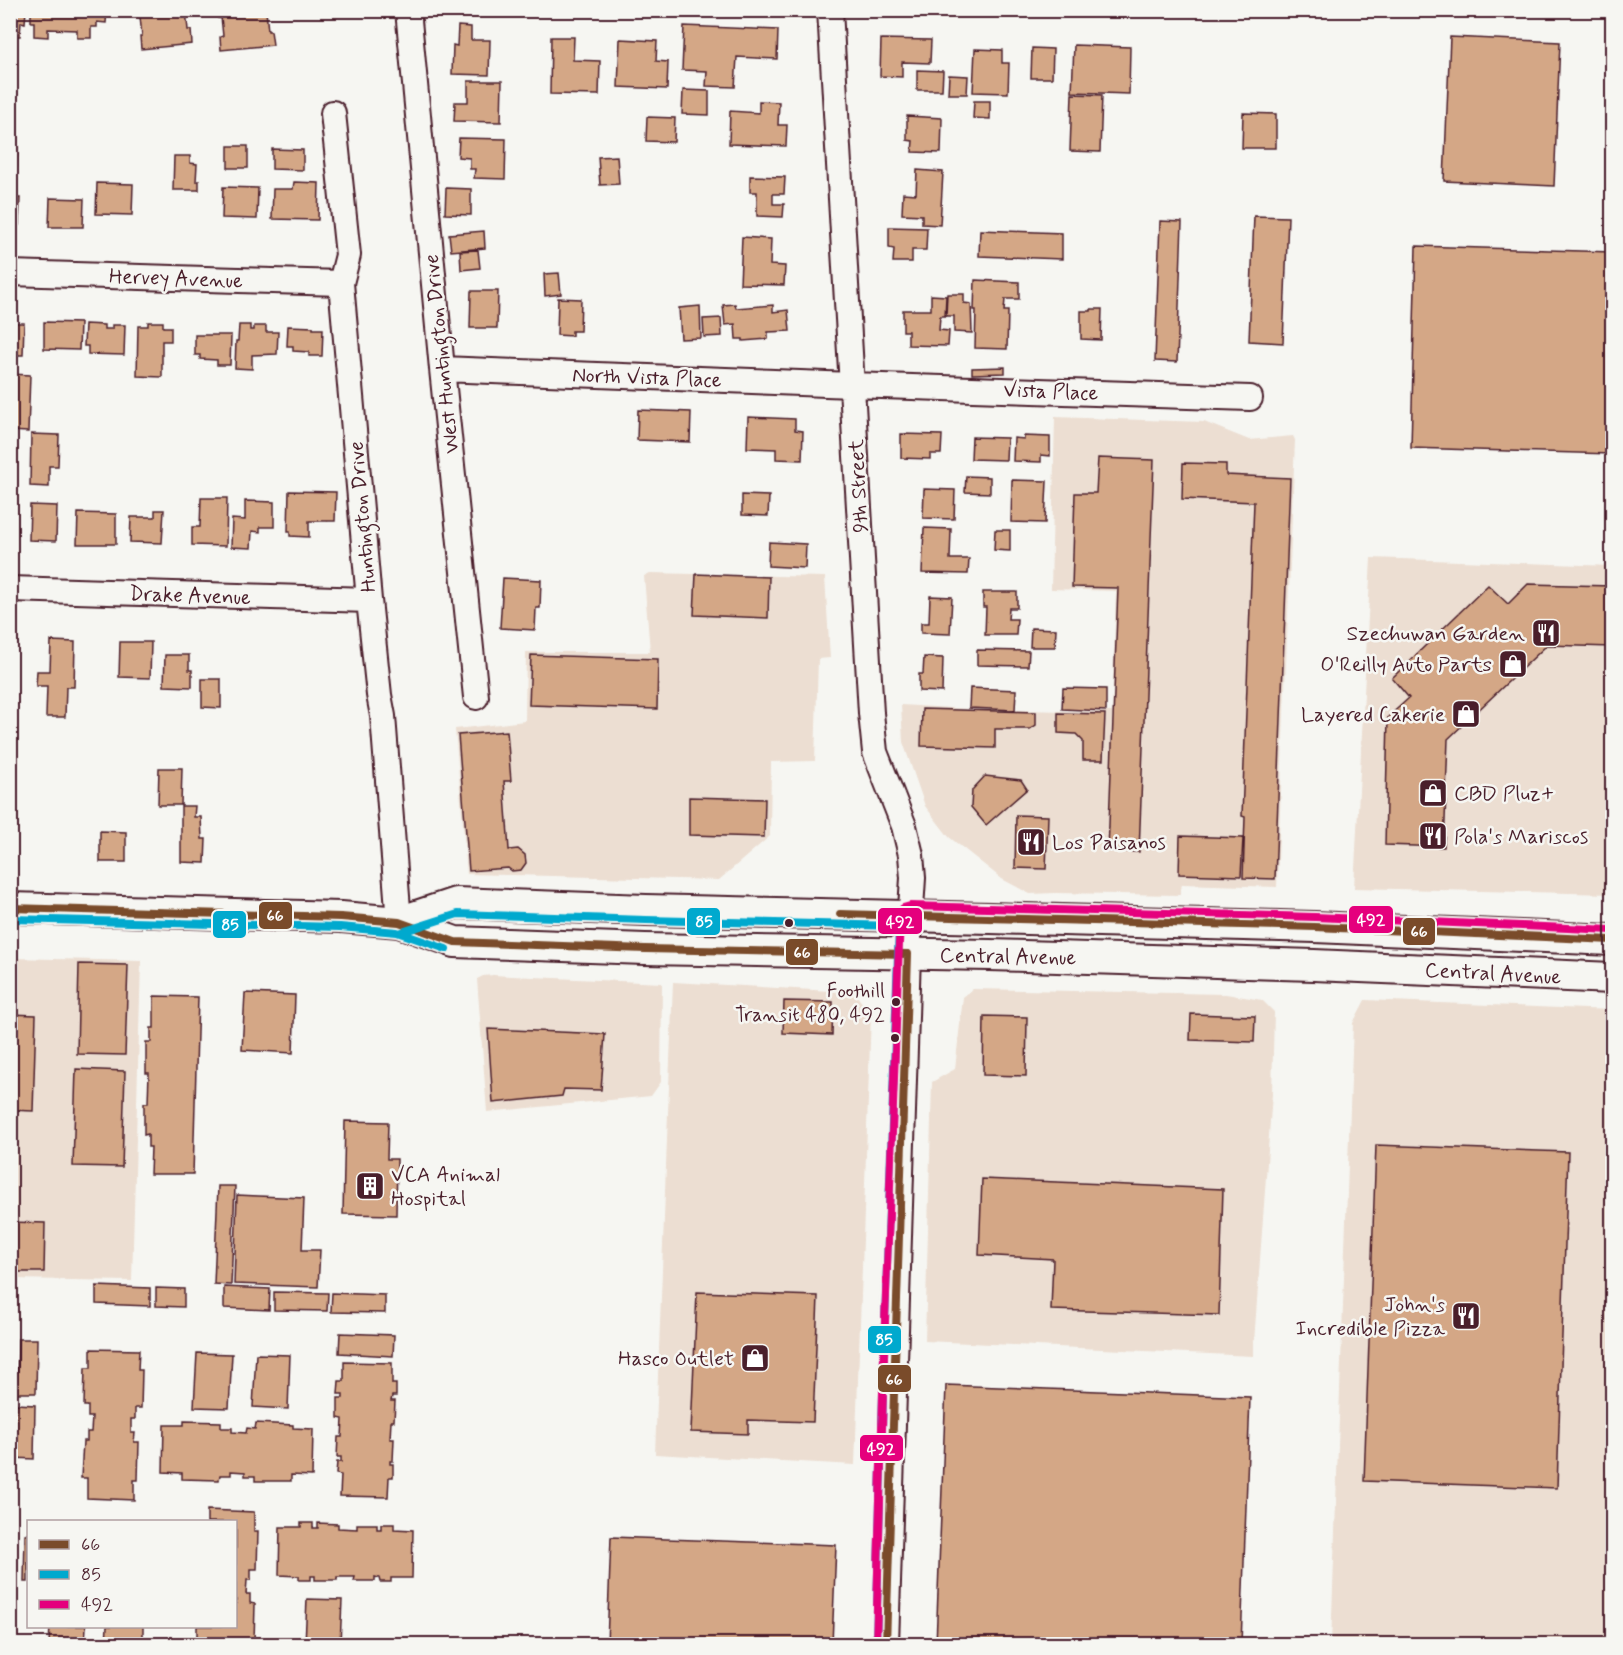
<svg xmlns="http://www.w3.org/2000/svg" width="1623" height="1655" viewBox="0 0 1623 1655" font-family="Mynerve,sans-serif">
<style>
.built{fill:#ecded2}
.building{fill:#d4a786;stroke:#4a1f2b;stroke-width:1.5}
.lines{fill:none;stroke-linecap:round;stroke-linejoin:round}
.minor-casing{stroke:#4a1f2b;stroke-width:28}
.major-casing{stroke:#4a1f2b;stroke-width:34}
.minor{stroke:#f6f6f2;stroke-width:24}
.major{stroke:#f6f6f2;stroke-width:30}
.bus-1-casing{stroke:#f6f6f2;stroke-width:12}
.bus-2-casing{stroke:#f6f6f2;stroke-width:12}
.bus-3-casing{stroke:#f6f6f2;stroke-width:12}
.bus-1{stroke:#7a4b2a;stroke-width:8}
.bus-2{stroke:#00a9ce;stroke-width:8}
.bus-3{stroke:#e5007d;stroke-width:8}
.bus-dot{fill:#4a1f2b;stroke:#f6f6f2;stroke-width:2}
.labels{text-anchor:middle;stroke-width:5;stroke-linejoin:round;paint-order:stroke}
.bus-label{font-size:20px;fill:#4a1f2b;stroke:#f6f6f2;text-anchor:end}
.street-label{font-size:21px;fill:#4a1f2b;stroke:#f6f6f2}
.poi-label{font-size:21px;fill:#4a1f2b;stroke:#f6f6f2;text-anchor:end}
.line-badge{stroke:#f6f6f2;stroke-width:2}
.badge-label{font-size:16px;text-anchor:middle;font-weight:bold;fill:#fff}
</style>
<rect width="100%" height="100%" fill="#f6f6f2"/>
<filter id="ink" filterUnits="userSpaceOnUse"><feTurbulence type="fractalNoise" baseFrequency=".0167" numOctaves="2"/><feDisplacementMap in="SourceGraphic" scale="12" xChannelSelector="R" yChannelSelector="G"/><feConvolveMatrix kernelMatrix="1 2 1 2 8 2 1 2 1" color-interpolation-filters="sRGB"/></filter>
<g filter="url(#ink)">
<path class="built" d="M1055,417L1204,422L1249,440L1293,436L1295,440L1277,887L1182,884L1180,895L1055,893L1030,894L1002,879L949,837L925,806L903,742L901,705L968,709L1112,712L1116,591L1051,589Z
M1371,558L1612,566V894L1354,888Z
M650,573L825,577L830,658L818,659L815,761L771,762L770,836L719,880L467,874L455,729L525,721L526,652H650L644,576Z
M11,958L141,961L132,1281L11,1279Z
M493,975L662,983L661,1082L651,1096L487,1112L477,979L483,976Z
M673,982L831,991L856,995L871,1014L855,1465L655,1454Z
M973,989L1226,994L1262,1000L1274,1012L1272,1094L1253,1356L925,1341L932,1082L955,1069L963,997Z
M1365,1000L1612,1010V1644H1331L1353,1023Z"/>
<path class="building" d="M10,10H26L25,23L21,22L20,36H10Z
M31,10H107L106,23L97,22V27H91V38H77V30L48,29V37L34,36V22H31Z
M137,10H186L188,30H191L192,44L141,49L140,36H142L140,17H138Z
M217,10H269L266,11L268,31H271L273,45L221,50L220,37L223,36L221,17L218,18Z
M458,26L471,27V40H490L489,75L452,74L453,45L457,46Z
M684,26L778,30L777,59L737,57L735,87L706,86L707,71L682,70Z
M551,37H574L573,60L600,61L599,95L550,94Z
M1450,37L1560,42L1554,186L1444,181Z
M620,39L657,41L656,61L668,62L667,89L618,87Z
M881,39L931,40L930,63L902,62V77L880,76Z
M1074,45L1130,47L1129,94L1072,92Z
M1032,48L1053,49L1052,78H1031Z
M975,49L1002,50V63H1009L1008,93L973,92Z
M917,70L943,71L942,90H917Z
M949,75L968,76L967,94H948Z
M468,81H502L501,122L454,121L455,102H468Z
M683,90L709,91V115L682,114Z
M1072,94L1102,95L1100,152L1070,151Z
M759,101L779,102L778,125H787L786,146L729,144L730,111L759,113Z
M974,101H990V119L973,118Z
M10,108H19L17,167H10Z
M1243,113L1276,114V148H1242Z
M907,116L942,118L941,153L912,152L913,141L907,140Z
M647,117L675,118L674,142L646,141Z
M459,138L506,139L505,179L474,178L475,169H470V158L458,157Z
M228,146H248V168H228Z
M272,149L303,150V170L272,169Z
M174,156H190V163L197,164L196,181H199V190H173Z
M617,156L619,184L600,185L598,157Z
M917,170L943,172L940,225L922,224V215L902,214L903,193L916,194Z
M750,176L785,177L784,194H773V204H784L783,217L757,216V192H750Z
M294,182L319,183L318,220L272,219L273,189H293Z
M97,183L133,184L132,215L96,214Z
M223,187L258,188L257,219L222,218Z
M446,188L471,189V215L445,214Z
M10,189H12L11,198H20L19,225H10Z
M50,198L84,199L83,227H49Z
M1254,216L1288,217L1283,343L1249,341Z
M1160,221L1182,222L1177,362L1155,361Z
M889,227L927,228L926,250H912V262H893L894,249L889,248Z
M980,230L1062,233V259L979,256Z
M484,231L485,248L451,251L449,234Z
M742,237L771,239L770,265L785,266L784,285L740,284Z
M1416,246L1612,252V454L1411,448Z
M478,250L480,268L461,270L460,251Z
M559,273L561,294L545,296L544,274Z
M975,280L1019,282V299H1005L1004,311H1008L1007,349L975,348L976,310H974Z
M471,291H498L497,328H470Z
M947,294H964V303L971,304L972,333L954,332V316H946Z
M931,295L946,296L945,316H940L939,330L949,331L948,346L908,345V331H903V310H931Z
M558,298L581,299L580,331H572V336L557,335Z
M735,304L736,308L773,305V312L788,310L790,331L768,332V339L743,341V339H736L735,324L725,325L723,305Z
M700,306L701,338L681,339L679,308Z
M1091,309H1102L1101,340L1081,339V311H1091Z
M721,318L722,336L704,337L703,319Z
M44,322L80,323L79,350L44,349Z
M148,322H163V327H171V341H162V377L137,376L138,326H148Z
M10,323H24L23,355H10Z
M85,324L104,325V329H112V325H125L124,355L88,354V346H84Z
M239,325H250V330H254V326H266V332H278L277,354L252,355V369L235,368L236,341H238Z
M288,326L313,327V329H323L322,356H309V352L293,351V346H287Z
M195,335H231L230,365H217V360L200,359V355H195Z
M1005,367V373L972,374V368Z
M10,374L30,375L28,432L10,431Z
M638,410L691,412L690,442L637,440Z
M748,417L795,419V430L803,431L802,460L776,459V449L747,448Z
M31,434L59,435L58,466H49V487L30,486Z
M901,434L942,435L941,454H930V459L901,458Z
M1024,436L1050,437V456L1041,455V462L1013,461L1014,438L1024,439Z
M972,437L1007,438L1006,460L971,459Z
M1098,458L1154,460L1139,852L1108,851L1118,588L1072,587L1075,493H1096Z
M1183,463L1226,464V475L1290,478L1275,879L1243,878L1245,817L1242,816L1254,502L1182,499Z
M966,476L990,477V493L965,492Z
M1012,480L1047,481L1045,523L1011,522Z
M924,489L955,490L954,519L923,518Z
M289,491L336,492L335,521H309V537L290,536V531H288Z
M742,495L769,496L768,516L742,515Z
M201,498H227L226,546L192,545V527H200Z
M245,501L274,502V527H260V532L252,531L251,548L231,547L232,519L245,520Z
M30,505L57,506L56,541L29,540Z
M155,510H164L162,543L130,542L131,517H155Z
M78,513L116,514V544H77Z
M924,528L951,529L950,559H969L968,574L922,573Z
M995,530H1010V551L994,550Z
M769,542L806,544L805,568L768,566Z
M696,574L769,577L768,618L694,615Z
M503,578L541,580L540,608H536L535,630L500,628Z
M1528,584L1612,586V647L1547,645L1448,739L1444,847L1385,845L1388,717L1409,698L1392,678L1488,585L1508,604Z
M983,592H1017V608H1009L1008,619H1017L1016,635H985L986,607H983Z
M930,596L952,597L950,634L921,633V623H929Z
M1031,628L1056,629L1055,647H1030Z
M51,641L75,642L74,687H66L65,717H46L47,686H36L37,671H50Z
M120,642H151L150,678L119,677Z
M977,650L1029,651L1028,666L977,665Z
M165,655H189V670H192V687L164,686Z
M531,655L658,659L657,709L529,705Z
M924,657L943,658L942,692L919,691V674H923Z
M202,679H221V708L202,707Z
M970,688L1016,690L1015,710L969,708Z
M1063,688L1106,689V711L1062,709Z
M922,709L1036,712V725L1030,729H995V748L921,746Z
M1058,713L1105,714L1103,760H1083V741L1076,734L1058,733Z
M507,731L511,781H504L509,850L518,849L525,855L526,863L521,870L512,871L508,868L469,871L458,735Z
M159,768H182L181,805H158Z
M985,776L1021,780L1027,789L986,825L971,807L972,790Z
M689,797L765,799L764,837L689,835Z
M181,806H195L194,817H201L202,839H206L205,863L181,862Z
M1016,815L1048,816L1046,869L1015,868Z
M100,831L126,832V862H100Z
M1180,836L1243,838L1241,876L1179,874Z
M79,964L128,965L125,1055L77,1054Z
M245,993L295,995L293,1053L242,1050Z
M154,996L198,997L193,1174H150L151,1147H148V1134L144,1135V1103H148L149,1073H146V1042H151V1028H154Z
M784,1001L833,1002L832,1035L783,1033Z
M10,1014L36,1015L33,1111L10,1110Z
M1191,1014L1255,1016L1254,1042L1190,1040Z
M984,1016L1027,1017L1026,1076L983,1075Z
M488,1029L605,1034L601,1090L564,1089L562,1096L493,1103Z
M76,1069L125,1071L122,1167L73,1166Z
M345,1121L388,1122L387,1159H397L396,1215L343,1214Z
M1376,1145L1568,1152L1557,1488L1364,1481Z
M982,1179L1223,1189L1219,1315L1051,1310L1053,1259L979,1255Z
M218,1186H235L231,1285L214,1284Z
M237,1195L304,1198L302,1250H320L318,1287L234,1284Z
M10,1222L45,1223L44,1272H10Z
M96,1286L150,1288V1306L96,1304Z
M224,1287L270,1289L269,1310L224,1308Z
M156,1288L184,1289V1307L156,1306Z
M274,1292L328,1293L327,1311L274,1310Z
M697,1292L818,1296L813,1422L748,1420V1434L691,1432Z
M332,1293L385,1295V1313L331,1312Z
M340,1333L394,1335L393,1356L339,1353Z
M18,1339H37L36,1393H17Z
M91,1349L139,1350L138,1370H142L141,1408H135V1419H131V1433H135L134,1442H139L138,1480H134V1500L87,1498V1478H81L83,1441H87V1432H91L92,1417H88V1406H84L85,1368H91Z
M197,1353L232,1354L229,1408L194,1407Z
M256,1354L290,1355L288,1409L253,1407Z
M344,1362L392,1363V1384H396V1396H392L391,1401H395L394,1421H391L390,1439H394L393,1461H390V1464H393V1477H389L388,1497L340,1496L341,1475L336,1474L337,1462H341V1457H337L338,1437H342L343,1419L338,1418V1398H343V1394H338L339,1381H344Z
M946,1385L1250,1397L1241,1644H936Z
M16,1404L35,1405L34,1459L14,1458Z
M184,1421L221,1422V1428H232V1432L246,1433L247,1428L255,1429L256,1423L293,1425V1428L313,1429L312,1476L291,1475V1481H255V1476H245V1472L231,1471V1475H220L219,1480L182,1479V1473L163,1472L164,1425H184Z
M207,1510L254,1512V1531H258L257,1569H251V1580H247L246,1594H250V1603L255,1604L254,1641H250V1644H203V1639H197V1626H236V1522H207Z
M301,1523H313V1528H318V1523L338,1524V1528L357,1529V1524H377V1529H381V1524H394V1529L413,1530L412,1578H391V1582H380L379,1578L375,1577V1581H354L355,1577H337V1580H315V1576H311V1580H299V1576L279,1575L280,1527H301Z
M25,1534H28V1582H24Z
M611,1537L836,1545L832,1644H607Z
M307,1599L342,1600L340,1644H305Z
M50,1626H86L85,1644H49Z
M107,1626H143V1644H106Z"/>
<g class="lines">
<g class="minor-casing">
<path id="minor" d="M408,10L442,369L476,697
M830,10L871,713L875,752L904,826L911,855L913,878L908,954L886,1644
M333,113L348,255L341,283L369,600L379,695L383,716L399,922
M10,273L341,283
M442,369L852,385L1250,398
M10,589L369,600"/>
</g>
<g class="major-casing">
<path id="major" d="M10,908L341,917L399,922L455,942L645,949L990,955L1314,965L1612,978
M399,922L456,903L646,910L991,918L1315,927L1612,940"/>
</g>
<use href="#minor" class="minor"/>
<use href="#major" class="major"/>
<g class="bus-1-casing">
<path id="bus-1" d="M10,908L341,917L399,922L455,942L645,949L908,954L886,1644
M840,914L1315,927L1612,940"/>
</g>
<g class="bus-2-casing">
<path id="bus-2" d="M10,919L340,927L397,932L446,949
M402,932L458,914L646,920L899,926L885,1321L876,1644"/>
</g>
<g class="bus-3-casing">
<path id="bus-3" d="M876,1644L885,1321L900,916L903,908L910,906L1315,917L1612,930"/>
</g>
<use href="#bus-1" class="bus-1"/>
<use href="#bus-2" class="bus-2"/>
<use href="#bus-3" class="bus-3"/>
</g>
</g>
<defs>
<g id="restaurant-square" transform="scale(1.5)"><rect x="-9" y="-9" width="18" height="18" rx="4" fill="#4a1f2b" stroke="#f6f6f2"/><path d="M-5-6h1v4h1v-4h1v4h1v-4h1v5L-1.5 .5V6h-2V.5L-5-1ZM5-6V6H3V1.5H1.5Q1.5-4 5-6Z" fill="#fff"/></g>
<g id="shop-square" transform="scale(1.5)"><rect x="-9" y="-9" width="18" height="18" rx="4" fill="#4a1f2b" stroke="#f6f6f2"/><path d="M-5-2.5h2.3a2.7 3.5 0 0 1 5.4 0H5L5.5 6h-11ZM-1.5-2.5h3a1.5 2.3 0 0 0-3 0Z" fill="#fff"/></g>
<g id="building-square" transform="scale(1.5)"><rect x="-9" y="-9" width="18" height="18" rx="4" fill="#4a1f2b" stroke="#f6f6f2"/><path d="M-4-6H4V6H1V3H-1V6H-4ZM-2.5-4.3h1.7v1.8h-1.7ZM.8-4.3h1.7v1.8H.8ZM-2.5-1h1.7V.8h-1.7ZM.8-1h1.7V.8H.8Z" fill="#fff"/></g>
</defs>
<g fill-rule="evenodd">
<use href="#restaurant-square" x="1546" y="633"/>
<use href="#shop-square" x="1513" y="664"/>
<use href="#shop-square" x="1466" y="714"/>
<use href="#shop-square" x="1433" y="793"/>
<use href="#restaurant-square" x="1433" y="836"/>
<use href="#restaurant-square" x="1031" y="842"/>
<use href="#building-square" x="370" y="1186"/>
<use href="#restaurant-square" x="1466" y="1316"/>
<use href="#shop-square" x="755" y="1358"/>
</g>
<g class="bus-dot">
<circle cx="789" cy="923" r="5"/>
<circle cx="896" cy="1002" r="5"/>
<circle cx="895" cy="1038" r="5"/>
</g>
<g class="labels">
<g class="bus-label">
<text x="885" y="997">Foothill<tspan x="885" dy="24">Transit 480, 492</tspan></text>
</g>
<g class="street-label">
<text transform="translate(176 278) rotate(2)" y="7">Hervey Avenue</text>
<text transform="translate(441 354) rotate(-96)" y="7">West Huntington Drive</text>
<text transform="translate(647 377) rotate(2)" y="7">North Vista Place</text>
<text transform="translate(1051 391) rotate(2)" y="7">Vista Place</text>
<text transform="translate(858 486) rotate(-93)" y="7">9th Street</text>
<text transform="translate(362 517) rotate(-95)" y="7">Huntington Drive</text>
<text transform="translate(190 595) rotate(2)" y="7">Drake Avenue</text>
<text transform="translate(1008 956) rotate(1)" y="7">Central Avenue</text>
<text transform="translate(1493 973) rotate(3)" y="7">Central Avenue</text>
</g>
<g class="poi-label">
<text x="1525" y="640">Szechuwan Garden</text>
<text x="1492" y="671">O'Reilly Auto Parts</text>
<text x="1445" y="721">Layered Cakerie</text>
<text x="1454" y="800" text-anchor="start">CBD Pluz+</text>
<text x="1454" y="843" text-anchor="start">Pola's Mariscos</text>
<text x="1052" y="849" text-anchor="start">Los Paisanos</text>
<text x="391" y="1181" text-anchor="start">VCA Animal<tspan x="391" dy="24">Hospital</tspan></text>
<text x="1445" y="1311">John's<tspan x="1445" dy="24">Incredible Pizza</tspan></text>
<text x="734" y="1365">Hasco Outlet</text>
</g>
</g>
<g class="line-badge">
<rect x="258" y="901" width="35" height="29" rx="6" fill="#7a4b2a"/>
<rect x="1348" y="905" width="46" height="29" rx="6" fill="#e5007d"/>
<rect x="877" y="907" width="46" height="28" rx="6" fill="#e5007d"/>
<rect x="686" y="907" width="35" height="29" rx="6" fill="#00a9ce"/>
<rect x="212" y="910" width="35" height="29" rx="6" fill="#00a9ce"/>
<rect x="1402" y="917" width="34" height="29" rx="6" fill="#7a4b2a"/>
<rect x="785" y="938" width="34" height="28" rx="6" fill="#7a4b2a"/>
<rect x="867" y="1325" width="35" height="29" rx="6" fill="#00a9ce"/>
<rect x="877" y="1364" width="35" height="29" rx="6" fill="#7a4b2a"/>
<rect x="859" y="1434" width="45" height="28" rx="6" fill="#e5007d"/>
</g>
<g class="badge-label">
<text x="275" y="921">66</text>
<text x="1371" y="925">492</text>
<text x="900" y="927">492</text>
<text x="704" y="927">85</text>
<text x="230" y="930">85</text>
<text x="1419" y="937">66</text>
<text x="802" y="958">66</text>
<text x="884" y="1345">85</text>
<text x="894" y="1385">66</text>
<text x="881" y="1454">492</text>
</g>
<rect width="1623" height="1655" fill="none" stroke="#f6f6f2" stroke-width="36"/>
<rect x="18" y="18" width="1587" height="1619" fill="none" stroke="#4a1f2b" stroke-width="2" filter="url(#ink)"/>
<rect x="27" y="1520" width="210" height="108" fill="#f6f6f2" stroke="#b1a0a2" stroke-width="1.5"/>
<rect x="39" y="1540" width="30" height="9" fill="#7a4b2a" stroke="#b1a0a2" stroke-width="1.5"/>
<text x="81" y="1550" font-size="18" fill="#4a1f2b">66</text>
<rect x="39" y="1570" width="30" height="9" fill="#00a9ce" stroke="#b1a0a2" stroke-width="1.5"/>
<text x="81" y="1580" font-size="18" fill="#4a1f2b">85</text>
<rect x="39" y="1600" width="30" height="9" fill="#e5007d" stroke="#b1a0a2" stroke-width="1.5"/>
<text x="81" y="1610" font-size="18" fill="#4a1f2b">492</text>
</svg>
